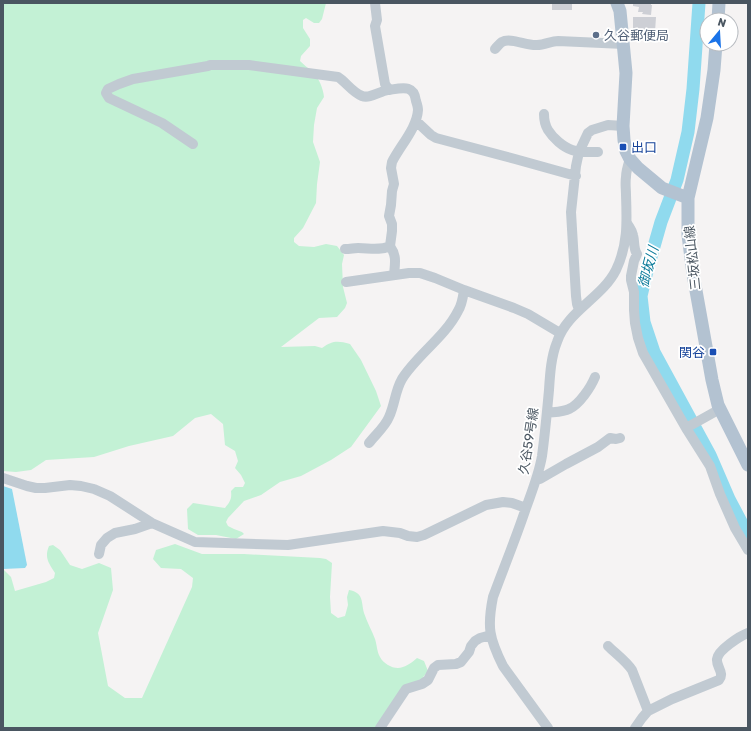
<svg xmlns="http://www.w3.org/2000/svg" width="751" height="731" viewBox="0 0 751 731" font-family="Rubik,'Noto Sans JP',sans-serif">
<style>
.green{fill:#c3f1d5}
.water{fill:#90daee}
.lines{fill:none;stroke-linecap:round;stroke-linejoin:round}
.river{stroke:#90daee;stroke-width:13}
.building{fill:#cdcfd5}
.minor{stroke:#c1cad2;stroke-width:10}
.major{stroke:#b3c2d1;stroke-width:13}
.service-dot{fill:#5c6f8a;stroke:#fff;stroke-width:1.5}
.transit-dot{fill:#1a4fb4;stroke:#fff;stroke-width:1.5}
.labels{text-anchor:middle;stroke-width:3.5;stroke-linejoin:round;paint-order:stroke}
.service-label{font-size:13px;fill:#4e5e75;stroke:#fff;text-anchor:start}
.transit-label{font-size:13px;fill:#164399;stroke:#fff;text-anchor:start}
.street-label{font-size:13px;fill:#4a5661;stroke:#fff}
.water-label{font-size:14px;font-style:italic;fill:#0c7c9b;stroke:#fff}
</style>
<rect width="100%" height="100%" fill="#f5f3f3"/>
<path class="green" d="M3,3H326L322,19L319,23H314L306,18L303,20V28L310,39V46L301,56L300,61C304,65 308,68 312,71C319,78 323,88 324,97L317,108L314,125L313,142L320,162L317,184L316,203L303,228L294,238V242L299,246L314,247L326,244L337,246L344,255L342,264L343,287L347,303L345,308L337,317L319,318L281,347L315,346L322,348C333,340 338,341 350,344L361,360L376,391L381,406L351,447L331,460L301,476L280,482L261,495L244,501L228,518L226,522L228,526L234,529L242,532L244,534L236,539L216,535H198L188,529L187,509L193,503L225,508C230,502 232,499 231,491L235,487H243L245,483L241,475L235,468L238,461L235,451L225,445L223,424L211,414L195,418L173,436L129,446L94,457L46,460L31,470L16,472L3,471Z
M175,544L202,554H244L320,558L326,559L332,563L330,597L331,613L338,618L345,616L348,605L347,597L349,590C364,593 361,601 364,613C367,622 372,631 375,639C377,645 377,652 380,657C383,663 391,668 398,668C404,668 413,662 417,658L424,661L428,671L421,680L405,687L380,728H3V569L11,577L15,591L46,582L54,578L55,573C49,563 44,558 49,546L53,545L60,550L70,565L82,569L99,563L111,568L113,590L98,633L108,686L125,698H142L192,587L193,578L181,569L161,568L153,559L156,550Z"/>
<path class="water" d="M3,486L12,489L27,565L25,568L3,569Z"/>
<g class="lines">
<path class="river" d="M699,3L693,89L688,132L677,180L661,222L647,271L641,296L644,322L654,352L710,455L729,499L748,535"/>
</g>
<path class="building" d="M552,3H572V10H552Z
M633,3H651V5H652L651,15L642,14L643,12H638L639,7L633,6Z
M633,17H656L655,32L633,31Z"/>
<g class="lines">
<path class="minor" d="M375,3L377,20L375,26L385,84L387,87L390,90
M495,49C497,47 500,43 502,42C510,37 527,46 537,45C545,45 551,41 558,41L624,44
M544,114C544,120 545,125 548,130C553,138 563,147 572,150C580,153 590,152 598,152
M416,121L431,135L436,138L515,159L576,176
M193,144L162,123L109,98L106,93L108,89L119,84L133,79L208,66L210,65H249L338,77C346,82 352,92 362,96C370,99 380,91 388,90C402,88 414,84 416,101C417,104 418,107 418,110C417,128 400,146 392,162L391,168L394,184L392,191L391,205L389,216L392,224V231L390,246C397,256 395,263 394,275
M627,223C629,227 632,230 633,235C635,242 633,248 637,254L634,261L631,276V280L634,292V310L635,323L638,338L643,353L686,428L710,466L720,494L735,528L748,550
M345,249C350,249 354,248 358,248C369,248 380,251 390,246
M346,282L409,273H420L435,278L464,290L514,308L528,314L560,333
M579,310L577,304L576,296L571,212L576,166L579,152L588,133L592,130L608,125L623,126
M547,413C554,412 563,412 569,409C579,405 591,387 595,377
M686,428L720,409
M369,443C375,435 385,427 389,417C395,404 395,391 402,379C417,355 445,337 458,311C462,305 463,297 464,290
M3,478L27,486L36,488H45L70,485L81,486L94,489L110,496L152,523L195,542L288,545L383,531L400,533L408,536L417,537L424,535L486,505L503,502L512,503L526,508
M536,480L540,479L566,464L598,447L610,438L616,439L620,438
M99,554L101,545L107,538L115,533L135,529L152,523
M608,646C616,654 626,661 632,670L648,711
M380,728L406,689L422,684L428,680L434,668L438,665L456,664L461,662L469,652L471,646L475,641L480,638L491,635
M548,728L503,666C489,638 487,627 493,597C504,567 516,538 526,508C532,491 539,474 542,456C545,434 547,412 549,390C550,374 551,357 557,342C567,311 602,298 616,270C628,245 627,222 626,195C626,189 625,183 626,177C626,171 628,165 630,159
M635,728L642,718L648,711L672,699L719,680C725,673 716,667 717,659C718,650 740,636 748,633"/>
<path class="major" d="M617,3L620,11L626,73L623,126L624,140L626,151L630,159L638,168L662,188L688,198
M718,20L719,3
M716,44L714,70L707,118L688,198V235L693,274L702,324L712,380L718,405L748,465"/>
</g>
<circle class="service-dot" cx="596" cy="35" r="4"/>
<g class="transit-dot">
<rect x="619" y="143" width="8" height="8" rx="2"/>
<rect x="709" y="348" width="8" height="8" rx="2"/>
</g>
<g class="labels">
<g class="service-label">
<text x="604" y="40">久谷郵便局</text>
</g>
<g class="transit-label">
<text x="631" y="152">出口</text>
<text x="705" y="357" text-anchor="end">関谷</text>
</g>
<g class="street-label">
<text transform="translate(692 258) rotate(-96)" y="5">三坂松山線</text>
<text transform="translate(528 441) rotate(-81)" y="5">久谷59号線</text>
</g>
<g class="water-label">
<text transform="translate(648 267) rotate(-75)" y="5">御坂川</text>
</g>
</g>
<rect width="751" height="731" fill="none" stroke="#4a5661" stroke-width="8"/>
<g transform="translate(719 32) rotate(18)"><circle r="19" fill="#ffffff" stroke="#b7bbc0"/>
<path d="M0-3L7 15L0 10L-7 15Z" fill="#1a73e8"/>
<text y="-6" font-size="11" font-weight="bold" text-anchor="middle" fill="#4a5661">N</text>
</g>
</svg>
